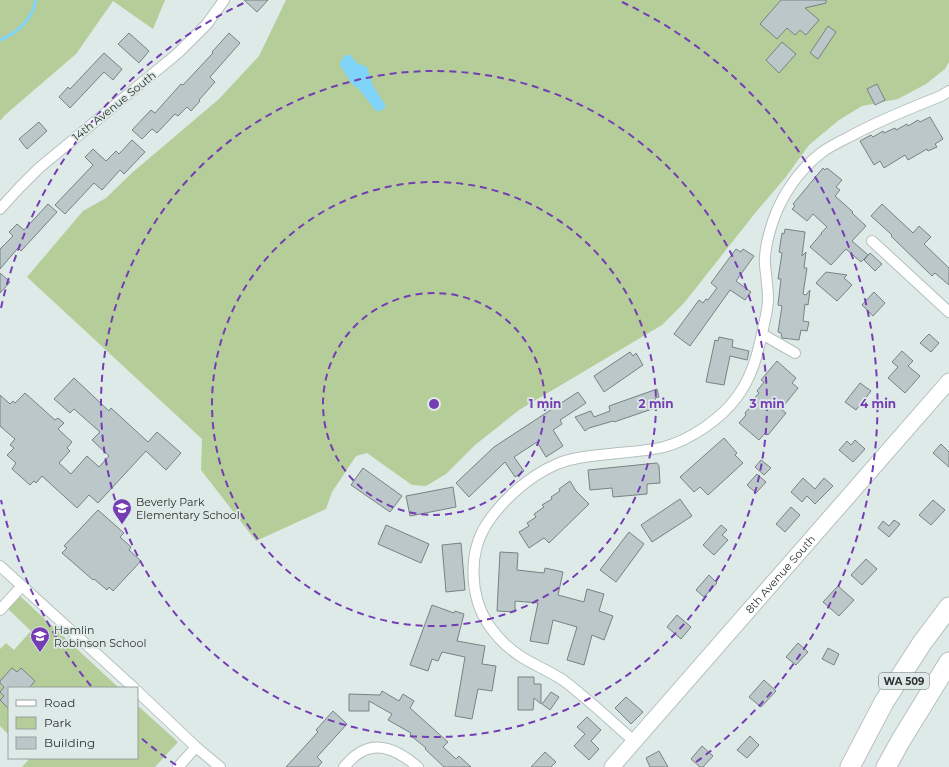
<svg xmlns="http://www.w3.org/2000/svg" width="949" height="767" viewBox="0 0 949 767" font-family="Montserrat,sans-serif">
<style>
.green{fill:#b4cd99}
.water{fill:#80d4f9}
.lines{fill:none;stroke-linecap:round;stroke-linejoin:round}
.stream{stroke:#80d4f9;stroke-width:3}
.building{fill:#bbc7c8;stroke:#778283}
.street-casing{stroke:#b5c0bd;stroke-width:12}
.secondary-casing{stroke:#b5c0bd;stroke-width:17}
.highway-casing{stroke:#b5c0bd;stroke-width:21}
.street{stroke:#fff;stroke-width:10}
.secondary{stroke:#fff;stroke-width:15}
.highway{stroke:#fff;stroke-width:19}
.ring{fill:none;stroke:#743db4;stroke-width:2;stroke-dasharray:7 5}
.labels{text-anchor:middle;stroke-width:3.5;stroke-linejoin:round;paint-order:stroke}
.shield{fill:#deeae7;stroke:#636968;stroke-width:1}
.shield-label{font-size:10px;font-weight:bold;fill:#2e3231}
.street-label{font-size:11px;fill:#2e3231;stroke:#deeae7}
.poi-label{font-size:11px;fill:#2e3231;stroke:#deeae7;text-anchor:start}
.centre{fill:#743db4;stroke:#deeae7;stroke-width:2}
.ring-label{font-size:12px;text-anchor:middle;font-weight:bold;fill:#743db4;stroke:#deeae7;stroke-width:3.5;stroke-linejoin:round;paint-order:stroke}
</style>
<rect width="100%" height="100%" fill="#deeae7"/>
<path class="green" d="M0,0H165L153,29L113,1L76,54L5,115L0,121Z
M286,0H949V62L945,69L926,84L898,99L862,106L839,120L809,145L785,178L756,212L684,303L662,325L519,410L475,445L446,474L426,486L412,485L367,453L356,456L332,492L326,509L256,541L201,470L202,439L27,277L83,211L106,198L133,172L219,99L259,56Z
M20,596L119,688H9V735L0,726V649L6,643L14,650L31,631L8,609Z
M137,705L178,742L155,767H22L30,758H137Z"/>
<path class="water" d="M345,55H350L357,63L367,67L373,86L386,106L381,111H376L360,90L352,84L340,65V63Z"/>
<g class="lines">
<path class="stream" d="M0,40C19,32 32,20 36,0"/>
</g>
<path class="building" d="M244,0H268L257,12Z
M781,0H826V3L805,8L819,20L806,35L800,30L795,35L787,28L777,39L760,24Z
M828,26L836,32L818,59L810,53Z
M129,33L149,51L139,63L118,44Z
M229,33L240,43L210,77L215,82L199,100L200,101L191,111L187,107L178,116L175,114L157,133L152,129L142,139L132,130L151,110L155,113L181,84L183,85L213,53L212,52Z
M782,42L796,54L779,73L766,60Z
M104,53L122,69L113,80L104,72L70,108L59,97L68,87L70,89Z
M877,84L885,100L875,105L867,89Z
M930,117L943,139L935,144L937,147L928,151L927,149L908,160L905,155L884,168L880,161L874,165L860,141L871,135L873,137L883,131L884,133L895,128L896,130L907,124L908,126L918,120L920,122Z
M39,122L47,131L27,149L19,139Z
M132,140L145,152L124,174L120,170L102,190L94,183L65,214L55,205L93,165L85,157L93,149L106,161L116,151L119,154Z
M823,168L825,170L827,168L842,180L836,187L840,190L835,196L853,212L852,213L866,226L852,241L868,255L861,262L846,249L831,265L810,247L821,234H822L821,233L827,227L813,214L807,221L792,209L795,206L793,204Z
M48,204L57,212L21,251L18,248L0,269V249L13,236L9,232L17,224L24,230Z
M882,204L913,233L919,226L931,237L924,244L949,268V285L935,273L932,276L891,236L892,235L871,216Z
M785,229L805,232L802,256L806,252L804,268H807L803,294L806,295L810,290L808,305L805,304L803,321L809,322L807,331L801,330L799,340L782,338L781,333L778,332L782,306L778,305L781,279H778L782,253L779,252L782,233L784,234Z
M736,249L741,252L743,249L754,256L736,281L751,292L745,300L730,290L690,346L674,334L699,300L703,303L706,299L708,300L717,288L711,283Z
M870,253L882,264L875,271L864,260Z
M826,272L847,275L844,278L852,285L837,301L816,283Z
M0,273L10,282L0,293Z
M874,292L885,303L873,316L862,305Z
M929,334L939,343L931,352L920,343Z
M719,337L733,340L732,347L749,351L747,360L730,356L724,385L706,382L715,340L718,341Z
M902,351L913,361L908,366L920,376L905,393L888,378L898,367L892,362Z
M630,352L633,356L636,353L643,365L604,392L594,376Z
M777,361L796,378L792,383L798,388L781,409L786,413L768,435L765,433L759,440L739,423L746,415L745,413L752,405L750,403L759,393L757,391L764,382L761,380Z
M74,378L109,411L111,408L148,442L157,432L181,453L166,470L146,451L98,503L89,495L77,508L42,476L36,483L34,481L30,485L12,469L16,463L7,455L14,448L10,445L15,439L0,426V395L10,404L13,401L15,403L25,393L55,420L58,418L64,423L58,429L72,442L67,448L70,451L59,463L71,474L87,456L99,467L109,456L92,440L100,432L74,409L70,413L54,399Z
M860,383L871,391L856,410L845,402Z
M657,389L659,397L655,398L658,407L614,422L613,421L589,428L585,431L575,417L591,411L594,417L610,411L609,406Z
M578,392L586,403L560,420L562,424L553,430L563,446L546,457L537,442L514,457L524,471L515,477L505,462L469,497L456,483L494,447Z
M724,438L737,453L735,455L743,463L708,495L700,487L694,492L680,477Z
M855,440L865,449L853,462L839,450L847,441L851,445Z
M941,444L949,452V467L933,453Z
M761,460L771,468L764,475L755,467Z
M657,463L659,466L660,483L647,484V494L613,497L612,488L590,490L588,470Z
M363,468L402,496L390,512L351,485Z
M757,474L766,482L756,493L747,485Z
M803,478L815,489L824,478L833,486L815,504L807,496L802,502L791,492Z
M570,481L576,491L589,504L549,543L544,538L529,548L519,532L529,526L527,523L536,517L534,514L544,507L542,505L552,499L551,497L560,491L559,489Z
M453,487L456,507L410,516L406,496Z
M680,499L692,516L652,542L641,525Z
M933,500L945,510L931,525L919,515Z
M791,507L800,515L785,532L776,524Z
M98,510L124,533L120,537L131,547L129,550L141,561L113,591L109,587L107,590L94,579L93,580L62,553L67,548L64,546Z
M894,520L900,524L889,537L878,528L883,521L889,526Z
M386,525L429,544L421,563L378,544Z
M721,525L727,530L722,535L728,540L714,555L703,545Z
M629,532L644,544L616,582L600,570Z
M461,543L465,590L446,592L442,545Z
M500,552L518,553L517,570L544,573L545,568L563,572L558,595L584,602L587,589L604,594L599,611L613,616L604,640L592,635L584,665L567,660L577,627L553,620L548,644L530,641L538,603L515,601V612L497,611Z
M866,559L877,569L862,585L851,575Z
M709,575L717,583L704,597L696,590Z
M838,586L854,600L839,616L823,602Z
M432,605L454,613L455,611L464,614L457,641L485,646L482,664L496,666L492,691L478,689L472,719L455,716L465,657L442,652L438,661L432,659L428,671L410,665Z
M677,615L691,627L681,639L667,627Z
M798,643L808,652L796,665L786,657Z
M828,648L839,654L834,665L822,659Z
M12,668L17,672L21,668L35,681L29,688H9V709L0,700L4,696L0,692L4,687L0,683V681Z
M518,677H534V684H541V704L534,698L533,710H518Z
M764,680L776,691L761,707L749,697Z
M382,691L399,701L403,694L414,701L410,708L448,742L443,747L456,759L459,756L471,767H444L425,749L426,748L410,735L411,733L388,720L392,714L369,701V711H349V694L380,695Z
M551,692L559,697L550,710L542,704Z
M626,697L643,712L631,724L615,708Z
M333,711L347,724L317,757L322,762L318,767H286L318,732L316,730Z
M587,717L601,730L591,741L599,749L589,760L574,746L585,734L577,727Z
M750,736L759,745L747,758L737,750Z
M702,746L713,756L703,767H700L691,759Z
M659,751L668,767H650L646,758Z
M545,752L556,762L551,767H531Z"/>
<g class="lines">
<g class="street-casing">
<path id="street" d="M0,209L20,187L39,168L178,53L207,24L224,0
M872,241L949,312
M762,334L795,353
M0,566L134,688
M0,610L22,586
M137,691L196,747L220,767
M634,741C611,721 588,699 563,680C549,671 534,665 520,656C508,648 496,636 488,624C470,596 468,554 486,525C502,500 529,476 557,464C574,457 592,456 610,454C628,452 647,451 664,447C690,440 721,419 737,397C752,377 758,353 763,329C765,319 768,309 768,299C768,288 766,276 765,265C764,252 769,233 773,221C782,195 799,170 821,153C830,146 841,141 851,136C880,120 911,108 941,96L949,91
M178,767L196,747
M344,767C348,763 351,759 355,756C377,738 400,752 418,767"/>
</g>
<g class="secondary-casing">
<g id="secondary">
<path id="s1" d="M612,767L949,381"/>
</g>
</g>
<g class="highway-casing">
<path id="highway" d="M850,767L884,702L922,643L949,607
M886,767L901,740L949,662"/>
</g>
<use href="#street" class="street"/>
<use href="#secondary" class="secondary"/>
<use href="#highway" class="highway"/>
</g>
<g class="ring">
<circle cx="434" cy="404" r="111"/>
<circle cx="434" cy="404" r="222"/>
<circle cx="434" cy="404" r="333"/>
<path d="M176 765A444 444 0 0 1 140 737M91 686A444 444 0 0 1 1 500M1 308A444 444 0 0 1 246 2M622 2A444 444 0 0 1 692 765"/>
</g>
<defs>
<g id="school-pin" transform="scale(1)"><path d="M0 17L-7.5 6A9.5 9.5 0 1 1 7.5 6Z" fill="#743db4" stroke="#deeae7"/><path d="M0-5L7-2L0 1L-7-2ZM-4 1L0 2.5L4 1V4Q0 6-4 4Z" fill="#fff"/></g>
</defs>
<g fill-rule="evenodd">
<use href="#school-pin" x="122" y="508"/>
<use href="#school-pin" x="40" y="636"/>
</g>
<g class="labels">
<rect class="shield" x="879" y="673" width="50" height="16" rx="3"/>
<g class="shield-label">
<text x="904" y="685">WA 509</text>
</g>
<g class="street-label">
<text transform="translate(114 106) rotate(-39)" y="4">14th Avenue South</text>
<text dy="4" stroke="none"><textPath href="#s1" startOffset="256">8th Avenue South</textPath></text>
</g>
<g class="poi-label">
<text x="136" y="506">Beverly Park<tspan x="136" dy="13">Elementary School</tspan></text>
<text x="54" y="634">Hamlin<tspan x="54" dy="13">Robinson School</tspan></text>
</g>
</g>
<circle cx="434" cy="404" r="6" class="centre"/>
<g class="ring-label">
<text x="545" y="408">1 min</text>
<text x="656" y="408">2 min</text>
<text x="767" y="408">3 min</text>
<text x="878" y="408">4 min</text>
</g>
<rect x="8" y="687" width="130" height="72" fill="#deeae7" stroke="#98a09e"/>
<rect x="16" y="700" width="20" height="6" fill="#ffffff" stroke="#98a09e"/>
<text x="44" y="707" font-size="12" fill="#2e3231">Road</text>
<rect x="16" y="717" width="20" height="12" fill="#b4cd99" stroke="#98a09e"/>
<text x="44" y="727" font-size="12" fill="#2e3231">Park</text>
<rect x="16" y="737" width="20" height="12" fill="#bbc7c8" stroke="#98a09e"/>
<text x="44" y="747" font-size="12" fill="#2e3231">Building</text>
</svg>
